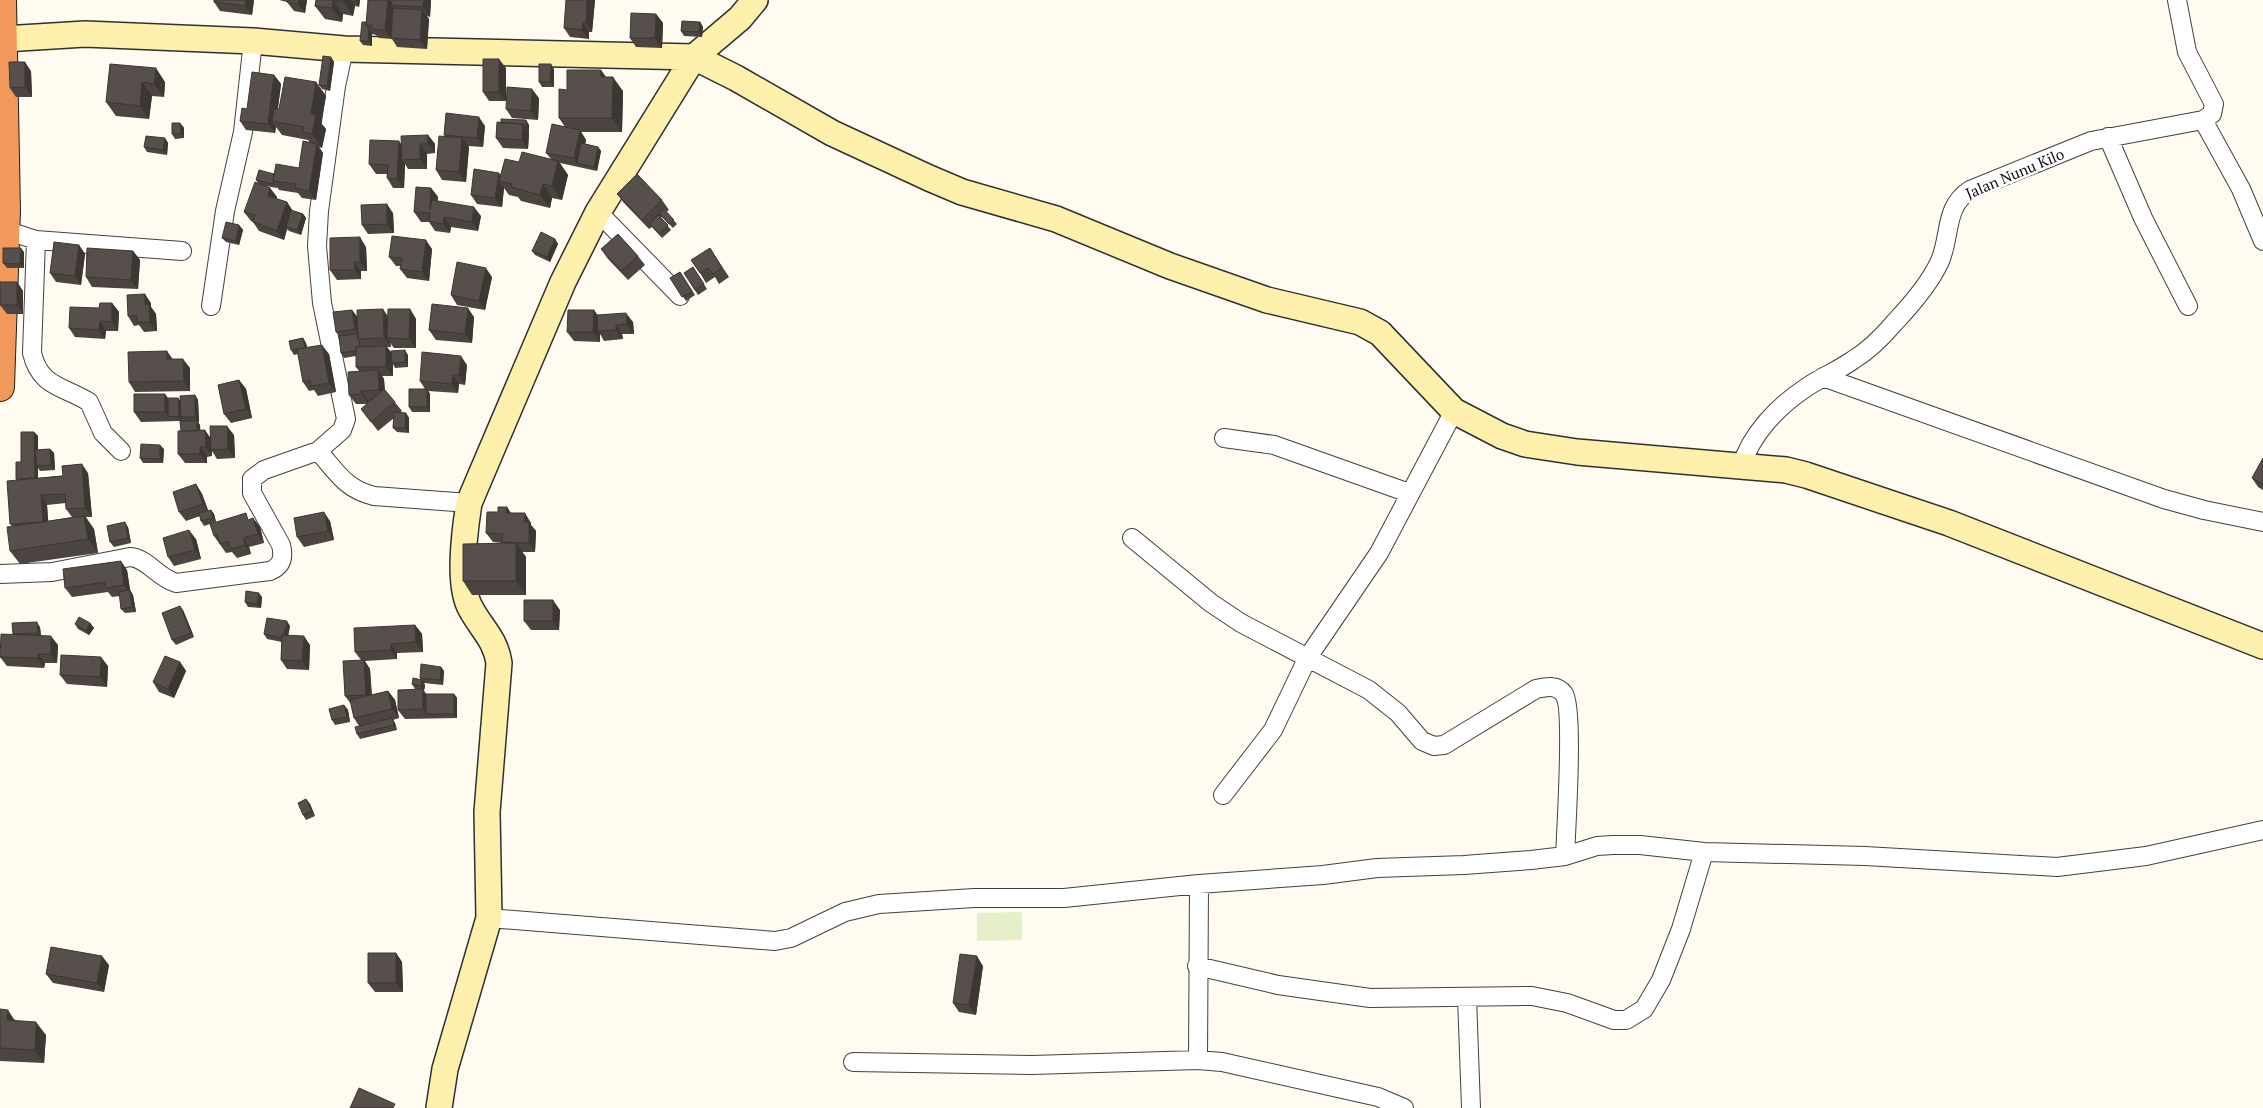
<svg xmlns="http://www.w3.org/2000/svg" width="2263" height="1108" viewBox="0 0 2263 1108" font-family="'PT Serif',serif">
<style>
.pitch{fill:#e5f0cb}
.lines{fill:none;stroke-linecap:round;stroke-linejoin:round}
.street-casing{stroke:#414141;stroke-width:20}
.secondary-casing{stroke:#303030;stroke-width:28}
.highway-casing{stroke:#1f1f1f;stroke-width:30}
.street{stroke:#fff;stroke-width:18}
.secondary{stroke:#fdf0ac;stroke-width:25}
.highway{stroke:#f1995b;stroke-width:28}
.wall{fill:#4b4440;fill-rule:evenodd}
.shaded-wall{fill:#3d3734}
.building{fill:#574f4b;stroke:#3d3734}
.labels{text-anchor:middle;stroke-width:5;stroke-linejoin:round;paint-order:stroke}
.street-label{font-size:15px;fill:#0e0e0e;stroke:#fff}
</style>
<rect width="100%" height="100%" fill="#fffbf0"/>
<path class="pitch" d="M1022,912V940L977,941V913Z"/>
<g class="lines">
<g class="street-casing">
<path id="street" d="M2203,120L2241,189L2263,241
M2108,137L2143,218L2188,306
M598,212L680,296
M5,230L36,240L182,251
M36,240L32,353C40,387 63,386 89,402L103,433L121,451
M211,306L225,211L243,132L253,41
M1823,377L2164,499L2204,510L2263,522
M1224,438L1274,445L1409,493
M318,451L342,430L346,419L322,303L317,246L319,211L336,86L344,49
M1741,467C1751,434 1778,406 1807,387C1822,377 1839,370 1853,360C1868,351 1884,335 1895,322C1912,304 1930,283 1940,261C1951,235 1944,207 1970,190L2091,141L2203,120L2212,114L2214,104L2187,52L2177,0
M1132,538L1211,603L1241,623L1369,690L1398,713L1422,741L1434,746L1444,745L1536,689C1545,687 1557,684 1564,694C1574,708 1566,832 1565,856
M0,574L52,572L130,557C147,558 157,577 176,583L270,571C282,566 284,557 281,545L252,493V479L264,470L318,451C337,472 345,489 374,496L469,503
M1223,795L1273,730L1308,657L1379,553L1454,411
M1199,884L1198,1060L1222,1062L1378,1097L1404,1108
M489,918L775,941L791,938L845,912L879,904L974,898H1064L1199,884L1323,875L1377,868L1464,865L1531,860L1565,856L1597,846L1613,845H1640L1704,852L1865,856L2057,867L2146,856L2263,830
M1197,966L1278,985L1370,998L1532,996L1567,1003L1614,1020H1626L1644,1009L1661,980L1681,929L1704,852
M1467,997L1471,1108
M853,1062L1032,1065L1198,1060"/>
</g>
<g class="secondary-casing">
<path id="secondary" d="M4,39L85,34L253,41L344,49L694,57L736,78L832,133L929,178L962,192L1056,219L1170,266L1267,300L1360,322L1380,333L1454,411L1502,436L1525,444L1577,452L1786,470L1806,475L1949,523L2263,646
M439,1108L445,1069L489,918L487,812L499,663C496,640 481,628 471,609C457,586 465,529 469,503L563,282L598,212L694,57L740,18L755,0"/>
</g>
<g class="highway-casing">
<path id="highway" d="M0,387L6,211L2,0"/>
</g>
<use href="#street" class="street"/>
<use href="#secondary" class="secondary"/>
<use href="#highway" class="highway"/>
</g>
<path class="wall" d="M214,0H254L252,15L220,11L214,2Z
M279,0H307L305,13L294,11L287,2Z
M316,0H360L359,7L355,6L353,16L343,14L342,22L325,19L315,6Z
M392,0H431L430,17L427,16L429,19L427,49L397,47L392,39L379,38L376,35L372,34V46L363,45L360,41L367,22Z
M566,0H595L592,32H589V39L570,37L564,28Z
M656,14L663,23L662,48L636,47L630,38Z
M700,22L703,27L702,37L684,36L681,31Z
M331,57L334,62L330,91L322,89L319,85Z
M110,64L165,82L164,97L152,96L149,119L116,116L106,102Z
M506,68V101H489L483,92Z
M554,69V87H542L539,82Z
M601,70L606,77L623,91L622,132H581L586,140L585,144L598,147L601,151L597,171L560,163L568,175L562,200L552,198L550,208L521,201L518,197L509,195L504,188L502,207L477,204L471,195L519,162L551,159L546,153L565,127L559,118L567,90Z
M31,71L32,97H16L10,88Z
M274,75L281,84L278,109H279L316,82L326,96L321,123L326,129L322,148L319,147L323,153L316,200L302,198L298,193L279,190L277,187V188L265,186L270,188L277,197L276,199L287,202L293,211L303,214L306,218L301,235L289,231L287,229L284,240L259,231L253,222L251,221L244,212L259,184L256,180L274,174L299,168L310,143L308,140L282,135L276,127L275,133L246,130L240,121L247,109Z
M539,98L538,120L512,118L506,109Z
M526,120L529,125V132H528L529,133L528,149L503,148L496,138L501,123Z
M180,123L184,128V138L175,139L172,134Z
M485,126L483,147L468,146L469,147L466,182L442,180L436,170L445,136L444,135Z
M428,135L435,144V153L427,154V169H408L405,164L404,188H393L387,178V174H376L369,164L401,144Z
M165,138L168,143L167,155L147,152L144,147Z
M431,188L438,197L437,201L481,216L478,231L451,227L450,233L435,231L429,222H421L414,212Z
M617,194L662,200L669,210L666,212L677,224L673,228L662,217H661L671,230L662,238L652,227L649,229L624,203Z
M393,213L394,233L368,234L362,225Z
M239,225L243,230L239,245L226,242L222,238Z
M555,239L558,244L550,262L535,255L532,251Z
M79,245L85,254L81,285L56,282L50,273Z
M366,247L367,271H361V279L337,280L330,270Z
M710,248L729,277L719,284L715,277L706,283L700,273Z
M432,249L429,281L407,278L400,269L401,266H396L389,257Z
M601,249L638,256L645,265L628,280L608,259Z
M133,251L140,260L138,289L92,287L86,277Z
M24,252V268H7L3,263Z
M693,267L707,289L698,295L684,273Z
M680,272L695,295L686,301L670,278Z
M492,277L485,310L457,305L451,295Z
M17,282L23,291V314H7L0,305Z
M112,303L119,312L118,331H106L105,339L75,337L69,328L99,308Z
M151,303V307L156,314L157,331L144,332L139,325L134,326L128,316Z
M410,309L416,319V348H394L390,343L391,347H387L392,353L408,355V367L395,368L393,364V376H382L384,379L385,390L402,411L400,413H406L409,418V433L397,432L393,428L394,418L378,431L361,409L367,404H356L349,395L359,371L356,367V356L344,358L341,353L339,336L336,332L352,310L357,317L388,316Z
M594,310L597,315L633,322L634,334H622L623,339L604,341L600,334V342L574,341L567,332Z
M474,317L472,343L436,340L429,330Z
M303,338L306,343L307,347L329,354L336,392L318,396L314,390L309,391L303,382L298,354L294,355L291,350Z
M172,359L190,368V391L135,392L129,382Z
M467,365L465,385L459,384L458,393L428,391L430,394V412H412L409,407L425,389L420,381Z
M239,380L246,389L252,418L231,423L224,414Z
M165,394L168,398H178L180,401L195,395L198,400L199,422H198L200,425V431L211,438L234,435L235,458L217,459L212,451V456L207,457V463H185L178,454L181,431L180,421L141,422L134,412Z
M34,432L38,436V450L50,449L54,453L55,470L40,471L38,468V478L88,473L92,517H86L94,529L98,553L20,564L10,551L12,526L10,524L16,480L21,462ZM66,503V509L72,517L48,521L47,505Z
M164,449L163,463H143L140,458Z
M2263,458V490L2258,487L2252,478Z
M196,484L202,494L208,510H211L214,514L216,522L204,526L201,521L200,516L186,521L179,512Z
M507,507L511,513L531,523V525L536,531L535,552H522L526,557V595H472L463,581L503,543H502L493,542L486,533L498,512Z
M253,518L260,527L264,543L249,547L251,554L237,558L232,552L226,553L214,536Z
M330,521L334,540L304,547L297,537Z
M128,527L131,543L114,547L110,542Z
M196,539L201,559L174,566L168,557Z
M127,570L130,590L133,595L136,612L125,613L121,609L120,596L112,597L108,592L72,597L65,588Z
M262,597L261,608L248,607L245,602Z
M183,610L194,637L176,645L172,640Z
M560,610L559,630H531L524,621Z
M90,623L94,628L89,635L78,629L75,624Z
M415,625L422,634L423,652L397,653V659L365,661L370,669L372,695L388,691L395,700L399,718L393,720L395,723L397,730L360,739L357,734L359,726L354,718L351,704L345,696L361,660L355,652Z
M290,626L288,635L310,645L309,670L287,669L281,660L282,642L267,639L264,634Z
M40,627L41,636L58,645L57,663H45L44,668L7,666L0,657L13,635V634Z
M180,662L186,671L174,698L159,692L153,682Z
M108,666L107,687L67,684L60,675Z
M441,667L444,671L443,685L424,683L425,685L424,691L426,694H454L457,698V718L405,719L398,710L419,690L415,689L412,684L421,680L420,678Z
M344,705L348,710L350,722L335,725L332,720Z
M306,799L310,804L315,816L306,820L303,815Z
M396,953L402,962L403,992H375L368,983Z
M109,965L104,992L53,983L46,974Z
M983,966L976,1015L959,1012L953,1003Z
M0,1009L15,1020L46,1035L44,1063L0,1061Z"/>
<path class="shaded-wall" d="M246,0H254L252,15L245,6Z
M299,0H307L305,13L298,4Z
M344,0H351L355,6L353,16L344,2Z
M355,0H360L359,7Z
M388,0H391L394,5H391L394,9L391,38L392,40L385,30Z
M424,0H431L430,17L423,7Z
M587,0H595L592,32L586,23Z
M333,1L343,14L342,22L332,8Z
M422,10L429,19L427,49L420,40Z
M656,14L663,23L662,48L655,38Z
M700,22L703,27L702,37L699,32Z
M583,23L589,32V39L582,30Z
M369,29L372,34V46L368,41Z
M331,57L334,62L330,91L327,86Z
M499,59L506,68V101L499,92Z
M25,62L31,71L32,97L25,87Z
M551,64L554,69V87L550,82Z
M156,68L165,82L164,97L154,84Z
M601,70L610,84L601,77Z
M274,75L281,84L276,122L272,121L276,127L275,133L268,124Z
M613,77L623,91L622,132L612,118Z
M142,82L152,96L149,119L140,106Z
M316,82L326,96L321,123L326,129L322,148L312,134L311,114Z
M532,89L539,98L538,120L531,111Z
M479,117L485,126L483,147L477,138Z
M526,120L529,125V132L526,127Z
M180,123L184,128V138L181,134Z
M523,124L529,133L528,149L522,140Z
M580,130L586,140L581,164L577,163L574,158Z
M428,135L435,144V153L428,144Z
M165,138L168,143L167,155L163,150Z
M462,138L469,147L466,182L459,172Z
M399,141L406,150L402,160L405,164L404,188L397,179Z
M317,144L323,153L316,200L309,191Z
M420,144L427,154V169L420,159Z
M598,147L601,151L597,171L594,167Z
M558,161L568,175L562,200L552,186Z
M499,173L505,182L499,181L504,188L502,207L495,198Z
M543,184L552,198L550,208L540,195Z
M270,188L277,197L274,205L268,196Z
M431,188L438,197L436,220L430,210Z
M287,202L293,212L286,227L287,229L284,240L277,231Z
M387,204L393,213L394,233L387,224Z
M474,207L481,216L478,231L472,222Z
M303,214L306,218L301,235L297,230Z
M444,217L451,227L450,233L443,224Z
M239,225L243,230L239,245L236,241Z
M360,237L366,247L367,271L360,262Z
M555,239L558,244L550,262L547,257Z
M426,240L432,249L429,281L422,272Z
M79,245L85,254L81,285L75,276Z
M21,248L24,252V268L20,264Z
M133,251L140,260L138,289L131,280Z
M354,262L361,271V279L355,270Z
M486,268L492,277L485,310L479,301Z
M17,282L23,291V314L17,305Z
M145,294L151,303V307L156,314L157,331L150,322L145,305Z
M112,303L119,312L118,331L112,322Z
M468,308L474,317L472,343L465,334Z
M383,309L389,318L387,338L390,343L391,347L384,338Z
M410,309L416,319V348L409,339Z
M352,310L359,319L358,334L355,329Z
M594,310L600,319L598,331L600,334V342L593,332Z
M626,313L633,322L634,334L627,324Z
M100,321L106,331L105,339L99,330Z
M616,325L622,334L623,339L616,330Z
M303,338L306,343L308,352L305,348Z
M322,345L329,354L336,392L329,383Z
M386,346L393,356L392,363L393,364V376L386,367Z
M405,350L408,355V367L405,362Z
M167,351L174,361L167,359Z
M461,356L467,365L465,385L459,375Z
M183,359L190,368V391L184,381Z
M378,370L384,379L385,399L379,390Z
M453,375L459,384L458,393L452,384Z
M239,380L246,389L252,418L246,409Z
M427,389L430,394V412L427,407Z
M361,391L368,400V404L362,394Z
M165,394L171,403L168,416L171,421L165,412Z
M195,395L198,400L199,422L195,417Z
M178,398L182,403L181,417L182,419V421L179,417Z
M406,413L409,418V433L405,428Z
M197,421L200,425L201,440L197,435Z
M227,426L234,435L235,458L228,449Z
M205,430L212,440L211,450L212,451V456L206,447Z
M34,432L38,436V466H37L38,468V484L35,479Z
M160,445L164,449L163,463L160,459Z
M200,447L207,457V463L200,454Z
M50,449L54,453L55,470L51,465Z
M82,464L88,473L92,517L85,508Z
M196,484L202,494L209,513L203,504Z
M41,495L47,505L49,531L43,522Z
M507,507L513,517L506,513Z
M211,510L214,514L216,522L213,518Z
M324,512L330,521L334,540L328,531Z
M525,513L531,523V525L536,531L535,552L529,543L524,522Z
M84,516L94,529L98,553L88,539Z
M253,518L260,527L264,543L258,534Z
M125,522L128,527L131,543L128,538Z
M189,530L196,539L201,559L195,550Z
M243,538L249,547L251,554L245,545Z
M516,543L526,557V595L516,581Z
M121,561L127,570L130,590L133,595L136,612L132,607L131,594L124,585Z
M259,593L262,597L261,608L257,604Z
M553,600L560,610L559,630L553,621Z
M180,606L183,610L194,637L191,633Z
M287,621L290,626L287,642L284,638Z
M37,622L40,627L41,637L38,633Z
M90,623L94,628L89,635L86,631Z
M415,625L422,634L423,652L416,642Z
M51,636L58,645L57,663L51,654Z
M304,636L310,645L309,670L302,661Z
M391,644L397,653V659L391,650Z
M38,654L45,663L44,668L38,658Z
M101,657L108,666L107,687L100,677Z
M364,660L370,669L372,704L366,695Z
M180,662L186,671L174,698L168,689Z
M441,667L444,671L443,685L440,680Z
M422,680L425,685L424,691L421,686Z
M423,689L429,699L426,714L423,709Z
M388,691L395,700L399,718L392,709Z
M454,694L457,698V718L454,714Z
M344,705L348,710L350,722L347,717Z
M392,718L395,723L397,730L394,725Z
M306,799L310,804L315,816L312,811Z
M396,953L402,962L403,992L396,983Z
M102,956L109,965L104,992L97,983Z
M977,956L983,966L976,1015L969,1005Z
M8,1010L17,1024L7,1020Z
M36,1022L46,1035L44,1063L35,1050Z"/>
<path class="building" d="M214,0H246L245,6L214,2Z
M288,0H299L298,4L287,2Z
M316,0H344V2L333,1L332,8L315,6Z
M368,0H388L385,30L372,29V25H366Z
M392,0H424L423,7L391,5Z
M566,0H587L586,23H583L582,30L564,28Z
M393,8L422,10L420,40L391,38Z
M631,13L656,14L655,38H630Z
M682,21L700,22L699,32L681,31Z
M362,22H367L366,25L369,29L368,41H360Z
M323,56L331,57L327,86L319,85Z
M483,59H499V92H483Z
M9,62H25V87L10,88Z
M110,64L156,68L154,84L142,82L140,106L106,102Z
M539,64H551L550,82H539Z
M567,70H601V77H613L612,118H559V89L567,90Z
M252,72L274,75L268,124L240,121L242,108L247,109Z
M285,77L316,82L311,114L316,115L312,134L303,132L304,127L272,121L274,109H279Z
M507,87L532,89L531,111L506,109Z
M446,113L479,117L477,138L444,135Z
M501,119L526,120V127L523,124L501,123Z
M497,122L523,124L522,140L496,138Z
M172,123H180L181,134H172Z
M552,124L580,130L574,158L546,153Z
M428,135V144H420V159L402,160L401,136Z
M146,136L165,138L163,150L144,147Z
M439,136L462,138L459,172L436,170Z
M370,140L399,141L397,179L387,178L388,165L369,164Z
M303,141L317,144L309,191L295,188L296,184L273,181L276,164L299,168Z
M581,143L598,147L594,167L577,163Z
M522,152L558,161L552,186L543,184L540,195L511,187L512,184L499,181L505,159L519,162Z
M474,169L499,173L495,198L471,195Z
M259,170L274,174L273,181L274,182L273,184L256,180Z
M637,174L662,200L642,220L617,194Z
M255,182L270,188L268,196L287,202L277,231L253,222L255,215L244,212Z
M416,187L431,188L430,210L432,200L474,207L472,222L444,217L443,224L429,221L430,213L414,212Z
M387,204V224L362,225L361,205Z
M664,209L674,220L669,224L659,213Z
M291,210L303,214L297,230L286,227Z
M658,215L668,225L659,234L650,224Z
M226,222L239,225L236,241L222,238Z
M541,232L555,239L547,257L532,251Z
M618,234L638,256L621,271L601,249Z
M392,236L426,240L422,272L400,269L402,258L389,257Z
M360,237V262H354L355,270H330V238Z
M54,242L79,245L75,276L50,273Z
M3,248H21L20,264L3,263Z
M87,248L133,251L131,280L86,277Z
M710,248L722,268L713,274L708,268L700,273L691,260Z
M457,262L486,268L479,301L451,295Z
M693,267L704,284L695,290L684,273Z
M680,272L692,291L682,297L670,278Z
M0,282H17V305H0Z
M145,294V305L149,304L150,322H137V316H128L127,295Z
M100,303H112V322L100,321L99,330L69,328L70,307L99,308Z
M432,304L468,308L465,334L429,330Z
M383,309L384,338L358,339L357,310Z
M388,309H410L409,339L387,338Z
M352,310L355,329L336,332L333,312Z
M568,310H594L593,332H567Z
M626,313L627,324L616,325V330L598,331L597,315Z
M358,334L360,347H356V351L341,353L339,336Z
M303,338L305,348L291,350L289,341Z
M322,345L329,383L311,386L310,380L303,382L297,349Z
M386,346V367H356V347Z
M405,350V362L392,363L391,351Z
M167,351V359H183L184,381L129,382L128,352Z
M422,352L461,356L459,375H453L452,384L420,381Z
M378,370L379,390L361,391L362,394L349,395L348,372Z
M239,380L246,409L224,414L218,385Z
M384,389L395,402L371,422L361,409Z
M409,389H427V407H409Z
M134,394H165V412H134Z
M195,395V417H181L180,396Z
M168,398H178L179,417L168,416Z
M394,412L406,413L405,428H393Z
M180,421H197V431H181Z
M210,426H227L228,449L211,450Z
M205,430L206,447H200V454H178V431Z
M21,432H34L35,478L16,479V462H21Z
M141,444L160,445V459L140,458Z
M50,449L51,465L37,466L35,450Z
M2263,458V484L2252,478Z
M82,464L85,508L66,509L65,494L41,495L43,522L10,524L7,481L63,476L62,466Z
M196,484L203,504L179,512L173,492Z
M498,507H507L506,513H525L524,522H529V543L502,542L503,534L486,533L487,512H498Z
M211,510L213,518L201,521L199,513Z
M324,512L328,531L297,537L294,518Z
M246,513L248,520L253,518L258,534L243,538L245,545L231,549L228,541L220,544L217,535L214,536L210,524Z
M84,516L88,539L10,551L7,527Z
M125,522L128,538L110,542L107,526Z
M189,530L195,550L168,557L163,538Z
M516,543V581H463V544Z
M121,561L124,585L106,588L105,582L65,588L63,569Z
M130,590L132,607L121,609L119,592Z
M246,591L259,593L257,604L245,602Z
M524,600H553V621H524Z
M180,606L191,633L172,640L162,613Z
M79,617L90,623L86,631L75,624Z
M267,618L287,621L284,635H282V638L264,634Z
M37,622L38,633L13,634L12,623Z
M415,625L416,642L391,644V650L355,652L354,628Z
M1,634L51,636V654H38V658L0,657Z
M282,635L304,636L302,661L281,660Z
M61,655L101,657L100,677L60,675Z
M165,656L180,662L168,689L153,682Z
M364,660L366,695L345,696L343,661Z
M421,664L441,667L440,680L420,678Z
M413,678L422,680L421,686L412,684Z
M423,689V709L398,710V690Z
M388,691L392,709L354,718L350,700Z
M426,694H454V714H426Z
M344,705L347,717L332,720L329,709Z
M392,718L394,725L357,734L355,727Z
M306,799L312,811L303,815L298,803Z
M51,947L102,956L97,983L46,974Z
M368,953H396V983H368Z
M960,954L977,956L969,1005L953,1003Z
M0,1009L8,1010L7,1020L36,1022L35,1050L0,1048Z
M359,1088L395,1104L393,1108H350Z"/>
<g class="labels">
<g class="street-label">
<text transform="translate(2015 174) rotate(-23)" y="5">Jalan Nunu Kilo</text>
</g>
</g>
</svg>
